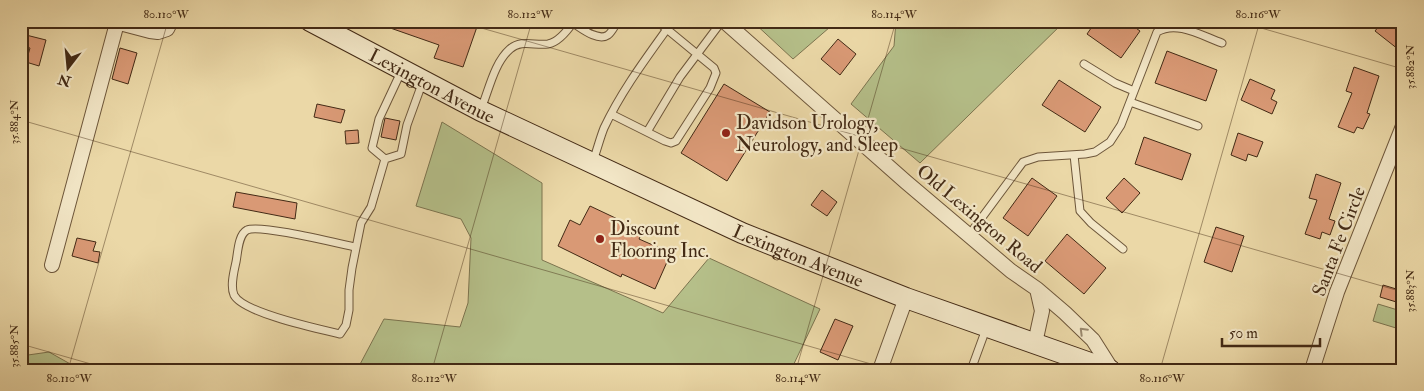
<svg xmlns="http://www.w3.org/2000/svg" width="1424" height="391" viewBox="0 0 1424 391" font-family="'IM FELL Double Pica',serif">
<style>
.green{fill:#b5bf89;stroke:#7c744f}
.building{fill:#d99975;stroke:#432a15}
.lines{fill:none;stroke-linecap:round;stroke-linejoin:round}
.service-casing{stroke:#6d563a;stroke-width:9}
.minor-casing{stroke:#6d563a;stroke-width:16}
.secondary-casing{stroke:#432a15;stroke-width:22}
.service{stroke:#f2e6c6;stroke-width:7}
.minor{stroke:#f2e6c6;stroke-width:14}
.secondary{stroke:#f2e6c6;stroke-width:20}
.oneway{stroke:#9a886e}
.ticks{fill:none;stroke:#432a15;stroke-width:1;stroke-opacity:0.45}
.poi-dot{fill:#8f2418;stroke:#f2e6c6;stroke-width:2}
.labels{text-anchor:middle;stroke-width:4.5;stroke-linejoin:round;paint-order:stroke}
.street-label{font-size:19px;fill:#432a15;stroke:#f2e6c6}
.poi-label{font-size:19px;fill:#432a15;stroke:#f2e6c6;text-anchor:start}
.neatline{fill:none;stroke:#432a15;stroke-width:2}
.ticks-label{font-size:12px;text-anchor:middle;fill:#432a15}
</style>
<rect width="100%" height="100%" fill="#ebd8a7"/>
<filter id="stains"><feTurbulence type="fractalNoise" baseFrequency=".004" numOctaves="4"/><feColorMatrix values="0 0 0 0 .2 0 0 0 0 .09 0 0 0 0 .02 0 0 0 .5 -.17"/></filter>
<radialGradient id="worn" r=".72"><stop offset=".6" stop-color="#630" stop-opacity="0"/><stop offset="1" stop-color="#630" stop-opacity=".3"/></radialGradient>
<path class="green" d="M752,21H837L793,59Z
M896,21H1065L920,163L851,104L894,46Z
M442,122L542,183V260L663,313L709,258L820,309L791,370H357L384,319L460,327L468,303L471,238L461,219L416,206Z
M1378,304L1401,311L1396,328L1373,321Z
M49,352L81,370H21V356Z"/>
<path class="building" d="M376,21H479L463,67L434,58L439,45L376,23Z
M1096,21H1126L1140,31L1121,58L1087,34Z
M1383,21H1402L1398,26L1403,30V53L1375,31Z
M26,35L46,40L39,66L26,62L30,48L23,46Z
M838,39L856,54L840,75L821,59Z
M120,48L137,53L128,84L112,79Z
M1167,51L1217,70L1206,101L1155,83Z
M1354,67L1379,76L1367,113L1370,114L1363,129L1357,127L1354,133L1338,127L1352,93L1346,91Z
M1250,79L1275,90L1271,99L1277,102L1272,114L1241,100Z
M1059,80L1101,107L1085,132L1042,105Z
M724,84L770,112L727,181L681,153Z
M317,104L345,110L341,123L314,117Z
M385,118L400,121L396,140L381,137Z
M358,130L359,143L346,144L345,131Z
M1238,133L1263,142L1257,157L1248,154L1246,161L1231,155Z
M1144,137L1191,154L1182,180L1135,164Z
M1316,174L1341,183L1329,219L1335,221L1330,235L1322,232L1320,239L1305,234L1317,200L1309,198Z
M1032,178L1057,196L1028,236L1003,218Z
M1124,178L1140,193L1122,213L1106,198Z
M822,190L837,202L827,216L811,205Z
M236,192L297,203L295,219L233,207Z
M590,206L643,231L639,239L671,253L655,289L622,274L621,277L558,246L570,220L580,225Z
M1216,227L1244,236L1232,272L1204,262Z
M1067,234L1106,268L1084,294L1045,261Z
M77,238L96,242L93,251L100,252L98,263L72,256Z
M1383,285L1403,291V304L1380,297Z
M835,319L853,326L838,360L820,352Z"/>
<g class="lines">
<g class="service-casing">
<path id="service" d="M573,23C581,28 598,42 608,35C612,32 615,25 618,21
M1084,64L1115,83L1134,91
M401,72L379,119L372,148L385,159L401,154L407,125L423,81
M1130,102L1198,126
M481,109C489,90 494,63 510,49C521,39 535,46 548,44C559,42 568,30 574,21
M611,114L665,141L671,143L676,141L710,88L716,73L714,68L657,21
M647,132L680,77L722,21
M1074,155L1080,211L1091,223L1123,249
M593,161C597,150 600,138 604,128C621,92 644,61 667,29
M969,235L1023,162L1038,157L1085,154L1095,152L1110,142L1121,125L1157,32C1177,20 1202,36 1222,43
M355,247C336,243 260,224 247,230C238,235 238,252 236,262C234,271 230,286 234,295C243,313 319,329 340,334L346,325L349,310V290L352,268L361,223L371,207L385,159
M971,370L986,329"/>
</g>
<g class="minor-casing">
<path id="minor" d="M112,21L150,31L158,32L167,29L171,21
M724,21L906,182L1011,271L1037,289L1042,311L1035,343
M52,265L117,23
M1037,289L1065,313L1093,340L1112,370
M880,370L906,298
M1312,370L1337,292L1403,126"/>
</g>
<g class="secondary-casing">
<g id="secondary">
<path id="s1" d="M310,21L481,111L742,233L906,298L1110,370"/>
</g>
</g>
<use href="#service" class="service"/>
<use href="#minor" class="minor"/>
<use href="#secondary" class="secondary"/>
</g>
<defs><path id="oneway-chevron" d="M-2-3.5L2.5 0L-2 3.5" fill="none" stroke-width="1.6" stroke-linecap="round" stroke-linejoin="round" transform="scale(1.25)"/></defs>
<use class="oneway" href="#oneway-chevron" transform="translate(1083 331) rotate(-135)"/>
<path class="ticks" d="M457,21L1403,292M1237,21L1403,69M21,120L892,370M21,344L112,370M68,370L168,21M432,370L532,21M796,370L896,21M1160,370L1260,21"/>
<g class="poi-dot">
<circle cx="726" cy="133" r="5"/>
<circle cx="600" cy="239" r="5"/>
</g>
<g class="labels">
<g class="street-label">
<text dy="7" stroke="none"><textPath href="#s1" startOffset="138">Lexington Avenue</textPath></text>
<text transform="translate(980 218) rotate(40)" y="7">Old Lexington Road</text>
<text transform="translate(1338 241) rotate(-69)" y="7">Santa Fe Circle</text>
<text dy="7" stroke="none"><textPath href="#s1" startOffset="542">Lexington Avenue</textPath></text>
</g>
<g class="poi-label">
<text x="736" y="129">Davidson Urology,<tspan x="736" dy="22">Neurology, and Sleep</tspan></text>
<text x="610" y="235">Discount<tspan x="610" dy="22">Flooring Inc.</tspan></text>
</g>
</g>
<rect width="1424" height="391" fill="none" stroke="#ebd8a7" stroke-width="55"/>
<g transform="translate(68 68) rotate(196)" stroke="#f2e6c6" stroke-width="4" paint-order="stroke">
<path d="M0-4L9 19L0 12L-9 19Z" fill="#432a15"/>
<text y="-8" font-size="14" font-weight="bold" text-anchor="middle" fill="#432a15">N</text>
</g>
<path d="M1222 338v8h98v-8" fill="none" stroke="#432a15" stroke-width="2.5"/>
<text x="1229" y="338" font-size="15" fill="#432a15" stroke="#f2e6c6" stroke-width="4" paint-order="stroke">50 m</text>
<rect x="28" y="28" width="1368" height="336" class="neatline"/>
<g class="ticks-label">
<text x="166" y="18">80.110°W</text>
<text x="530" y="18">80.112°W</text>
<text x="894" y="18">80.114°W</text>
<text x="1258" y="18">80.116°W</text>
<text transform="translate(1410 67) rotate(-90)" y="4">35.882°N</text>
<text transform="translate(14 122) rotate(-90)" y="4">35.884°N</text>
<text transform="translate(1410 291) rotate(-90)" y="4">35.883°N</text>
<text transform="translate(14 346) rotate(-90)" y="4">35.885°N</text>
<text x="69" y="382">80.110°W</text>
<text x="434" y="382">80.112°W</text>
<text x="798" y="382">80.114°W</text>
<text x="1162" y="382">80.116°W</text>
</g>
<rect width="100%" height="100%" filter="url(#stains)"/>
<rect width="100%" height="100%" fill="url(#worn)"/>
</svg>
